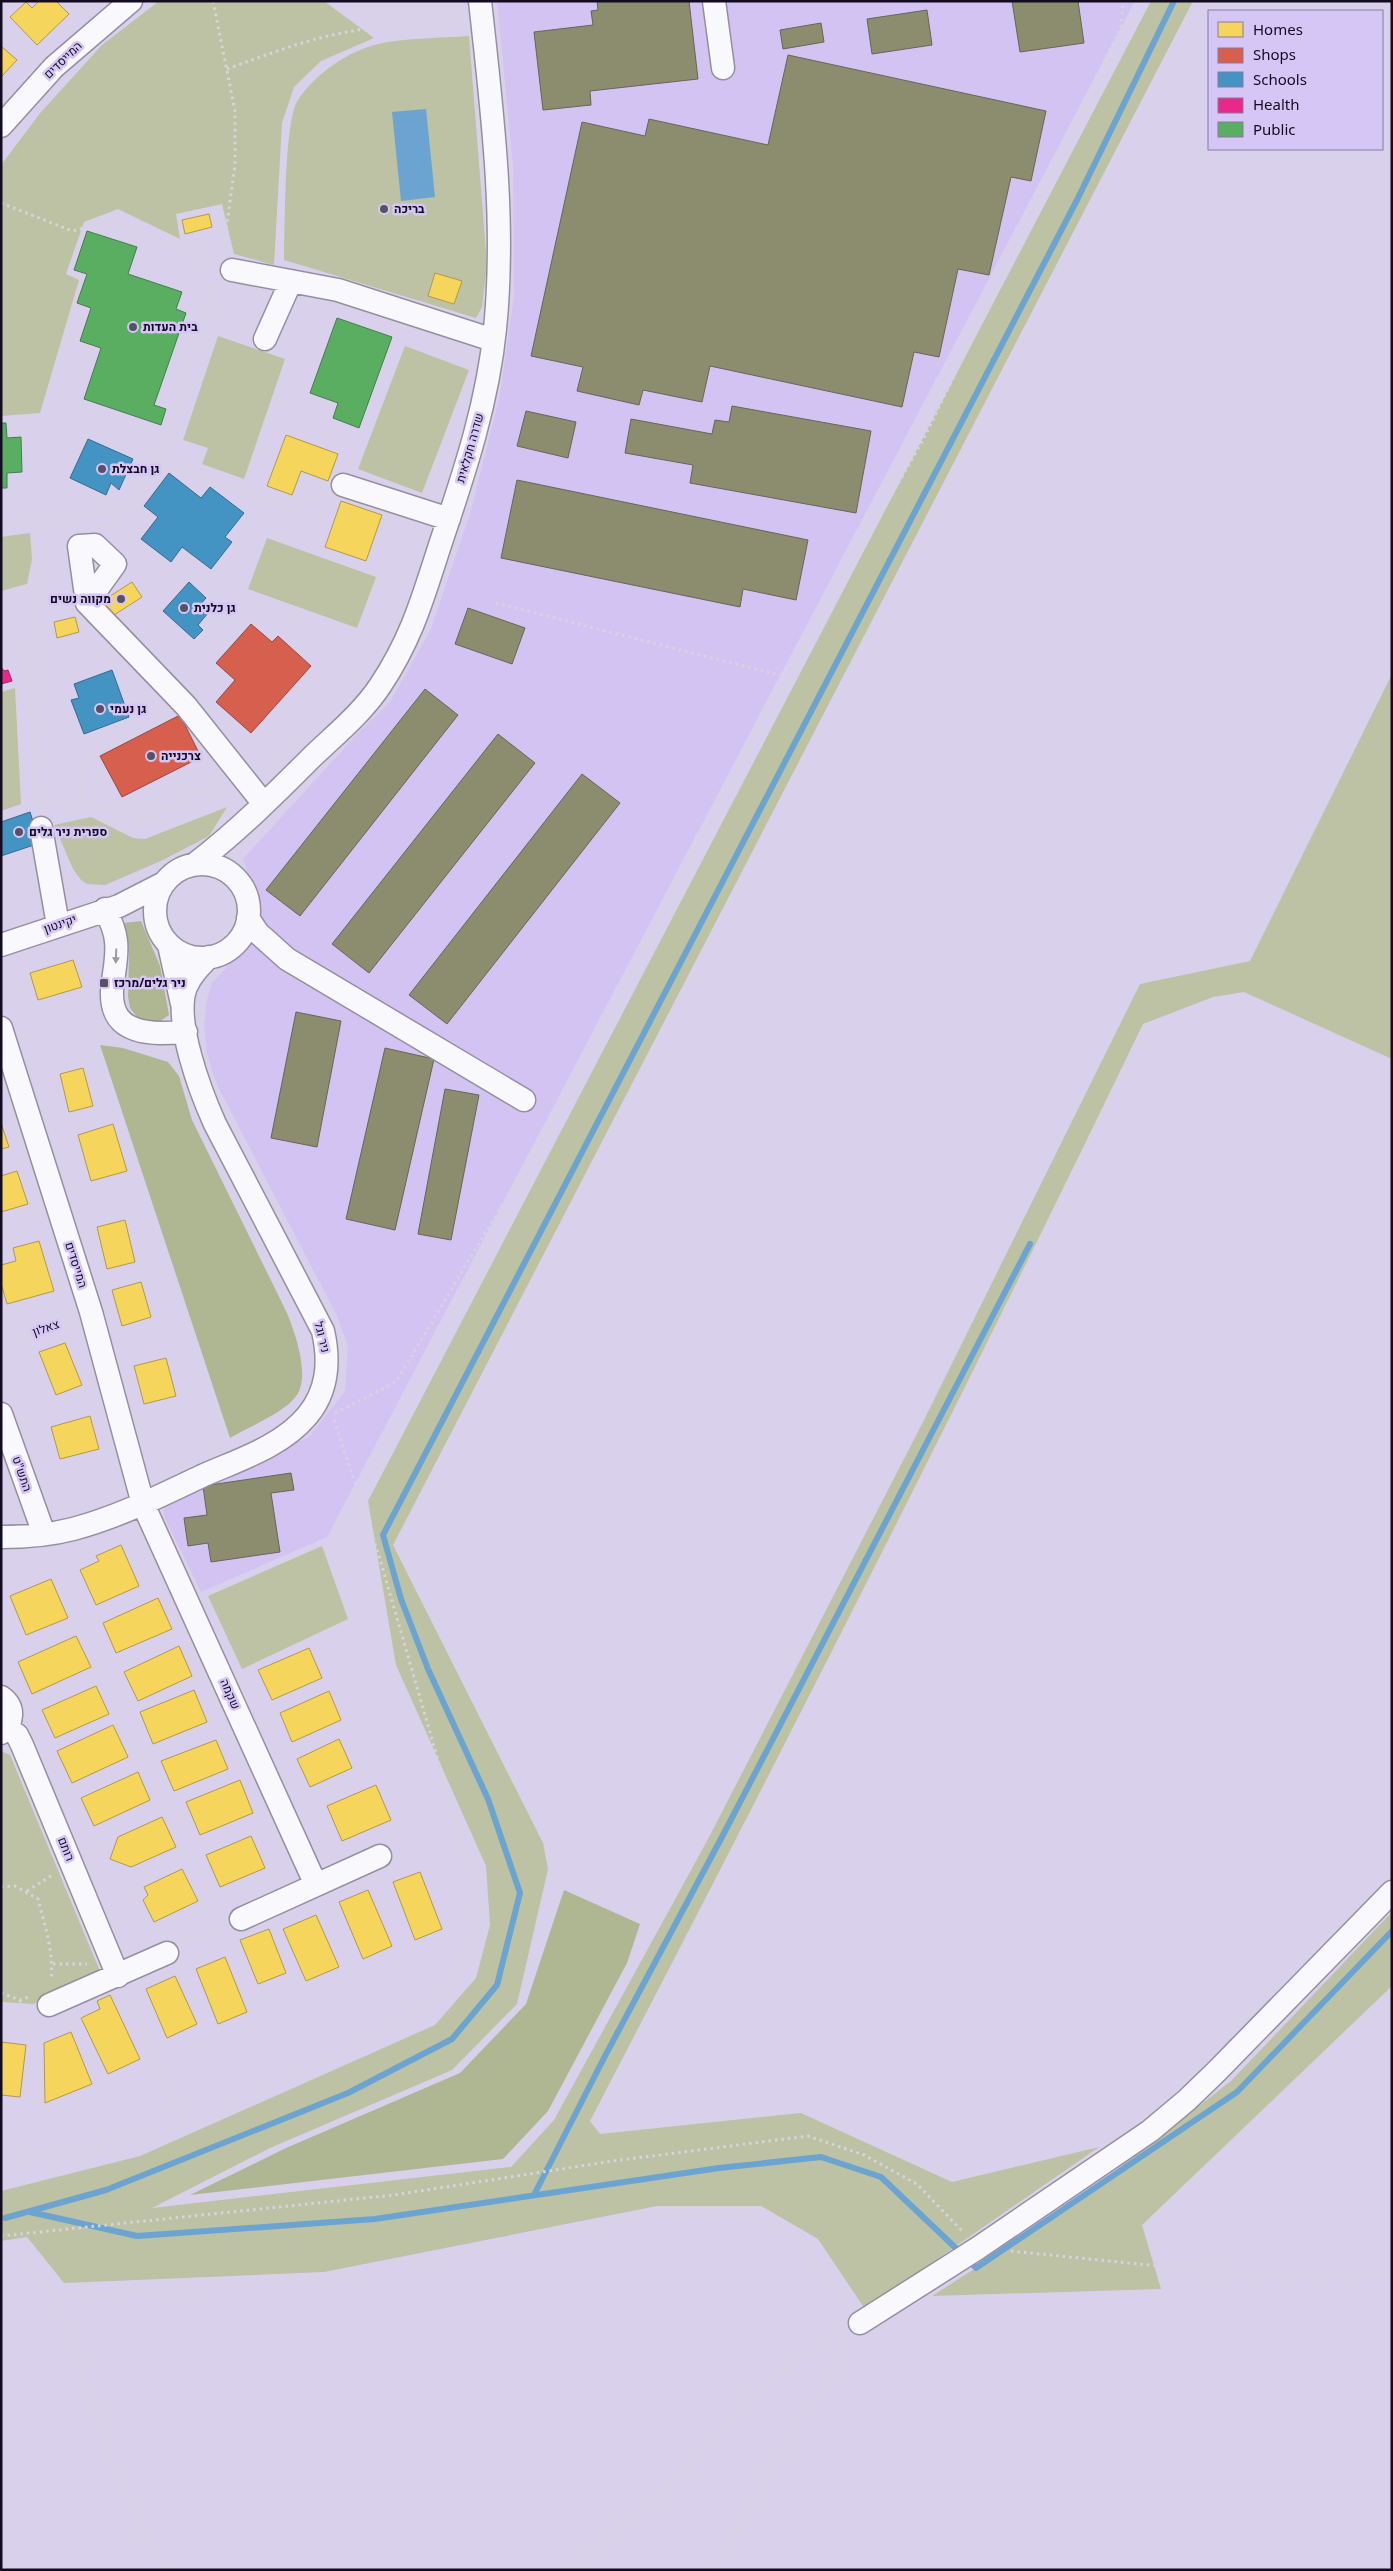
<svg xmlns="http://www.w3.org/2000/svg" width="1393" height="2571" viewBox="0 0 1393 2571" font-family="'Noto Sans',Heebo,sans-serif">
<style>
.built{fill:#d2c3f3}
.green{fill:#bcc2a3}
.forest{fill:#afb692}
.water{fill:#6ba4d1}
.homes{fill:#f6d55c;stroke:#b2984a}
.shops{fill:#d6604d;stroke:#9c4640}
.schools{fill:#4393c3;stroke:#356a92}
.health{fill:#e7298a;stroke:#a7206a}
.public{fill:#5aae61;stroke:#457d4e}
.industry{fill:#8c8c6e;stroke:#686557}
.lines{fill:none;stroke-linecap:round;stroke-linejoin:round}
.stream{stroke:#6ba4d1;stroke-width:6}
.minor-casing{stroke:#958ea3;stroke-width:25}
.path{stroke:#d6d4dd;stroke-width:3;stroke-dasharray:2.5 4;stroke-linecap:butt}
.minor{stroke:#f9f8fc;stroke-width:22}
.oneway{fill:#9d99a4}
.poi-dot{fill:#585067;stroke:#d5c6f6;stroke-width:2}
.labels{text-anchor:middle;stroke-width:5;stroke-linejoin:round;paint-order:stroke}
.street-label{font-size:12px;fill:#130b20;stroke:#d5c6f6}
.poi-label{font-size:12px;font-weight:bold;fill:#130b20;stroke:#d5c6f6;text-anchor:start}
</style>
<rect width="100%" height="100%" fill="#d9d1eb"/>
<path class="built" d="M497,1H1135L327,1537L201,1592L164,1516L163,1502L309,1437L345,1391L348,1346L336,1314L216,1083L207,1054L204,1025L207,1000L212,983L249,943L260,919L257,899L243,859L358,733L390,702L430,631L470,514L500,395L514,296L513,166Z"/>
<path class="green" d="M159,1H324L374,38L321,61L294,87L282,123L274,265L234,254L222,204L176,214L180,239L118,209L84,222L66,274L79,280L40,413L1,416V165L41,112L102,45Z
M1151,1H1193L393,1545L543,1843L548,1869L517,2004L452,2070L270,2148L152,2208L511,2167L554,2120L707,1841L923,1422L1140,984L1250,961L1392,674V1059L1244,992L1213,997L1143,1024C965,1393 779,1758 590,2121L600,2134L801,2113L952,2182L1099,2147L865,2309L818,2239L761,2206H657L324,2272L64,2283L27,2237L1,2241V2191L140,2156L435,2025L476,1978L490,1925L486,1866L396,1665L368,1501Z
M469,36L487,265L482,307L476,318L284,260C285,230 284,120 298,100C314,75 348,51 378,44C403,38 443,38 469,36Z
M218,336L285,359L244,479L202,464L208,448L183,440Z
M405,346L469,370L422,493L358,469Z
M30,533L32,559L27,584L1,591V537Z
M267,538L376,577L357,628L248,589Z
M15,688L21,804L1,811V692Z
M227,807L209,836L163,860L105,885L87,884L81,880L73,869L54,825L91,817L133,838L145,839Z
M322,1546L348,1619L242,1669L208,1596Z
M1,1751L10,1755L99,1969L92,1976L33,2004L1,2002Z
M1392,1912V1986L1142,2225L1161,2289L932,2296L1057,2216L1231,2081Z"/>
<path class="forest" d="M141,921L160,966L169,1015L159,1022L138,1018L130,1008L128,996L129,954L124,923Z
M100,1045L123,1048L168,1062L179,1076L192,1120L287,1313C295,1333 310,1374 297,1395C286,1412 248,1427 230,1438Z
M564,1890L640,1924L627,1963L548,2111L503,2159L190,2195L286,2148L460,2073L526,2004Z"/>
<path class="water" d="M426,109L435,197L401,201L392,112Z"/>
<path class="homes" d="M39,1H56L69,14L37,45L10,17L26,2L32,8Z
M1,46L17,60L1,77Z
M209,214L212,227L185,234L182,220Z
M435,273L462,281L454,304L428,296Z
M286,435L338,454L328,481L301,471L292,495L267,486Z
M341,501L382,515L366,561L325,547Z
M132,582L142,597L111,617L101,602Z
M75,617L79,632L57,638L54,622Z
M73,960L82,987L38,1000L30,973Z
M83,1068L93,1106L69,1112L60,1074Z
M1,1123L9,1147L1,1149Z
M113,1124L127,1171L91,1181L78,1135Z
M17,1171L28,1204L1,1212V1176Z
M125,1220L135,1262L107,1269L97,1227Z
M39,1241L54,1291L7,1304L1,1283V1265L16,1261L13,1248Z
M141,1282L151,1317L122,1326L112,1290Z
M65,1343L82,1385L56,1395L39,1352Z
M166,1358L176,1396L144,1404L134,1366Z
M90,1416L99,1449L60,1459L51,1427Z
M121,1545L139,1586L96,1605L80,1570L99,1561L96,1556Z
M51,1579L68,1618L26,1635L10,1596Z
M158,1598L172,1629L116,1653L103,1623Z
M76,1636L91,1667L32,1694L18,1662Z
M179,1646L192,1676L138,1701L124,1672Z
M309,1648L322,1678L272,1700L258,1670Z
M96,1686L109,1714L55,1738L42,1710Z
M194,1690L207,1722L153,1744L140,1712Z
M329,1691L341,1720L292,1742L280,1713Z
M113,1725L128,1757L72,1783L57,1751Z
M339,1739L352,1768L310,1787L297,1759Z
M216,1740L228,1769L174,1791L161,1761Z
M138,1772L150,1800L94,1826L81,1798Z
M240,1780L253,1813L200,1835L186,1802Z
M376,1785L391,1820L342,1841L327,1806Z
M162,1817L176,1847L131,1867L110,1859L118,1837Z
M251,1836L265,1868L220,1887L206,1855Z
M182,1869L198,1901L154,1922L143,1900L148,1895L144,1887Z
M420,1872L442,1929L415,1940L393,1882Z
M368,1890L392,1946L363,1959L339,1902Z
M316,1915L339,1967L306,1981L283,1929Z
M269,1929L286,1973L258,1984L240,1940Z
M225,1957L247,2012L218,2024L196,1969Z
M175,1976L197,2024L167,2038L146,1989Z
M110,1995L140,2059L108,2074L81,2018L100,2009L97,2001Z
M71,2032L92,2084L45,2103L44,2043Z
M1,2042L26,2045L20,2097L1,2095Z"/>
<path class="shops" d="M251,624L272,642L278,636L311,666L251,733L216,702L235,680L216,663Z
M180,715L201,757L122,797L100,756Z"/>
<path class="schools" d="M88,439L133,459L119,490L111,483L106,495L70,478Z
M169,473L201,498L210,487L244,513L225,537L232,542L211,569L182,547L171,562L141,539L158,517L144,506Z
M189,582L206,598L200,605L208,613L198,625L203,630L194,639L163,611Z
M112,670L129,717L84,734L71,700L79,698L74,684Z
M30,812L40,843L1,856V822Z"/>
<path class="health" d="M1,667L4,671L8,670L12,681L1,684Z"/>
<path class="public" d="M87,231L137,247L128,274L182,292L176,309L186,313L154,405L166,409L161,425L84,399L101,348L80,341L91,308L77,303L87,274L74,270Z
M337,318L392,337L359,428L333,418L338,403L310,393Z
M1,423H6L7,438L21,437L22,472L7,473V488H1Z"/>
<path class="industry" d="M597,1H689L698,79L590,91L591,105L543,110L534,32L593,25L591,11L598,10Z
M1012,1H1078L1084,43L1020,52Z
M927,10L932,45L872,54L867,19Z
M821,23L824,42L783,49L780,30Z
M788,55L1046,111L1031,181L1011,177L989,275L958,269L939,357L914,352L902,407L710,366L702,402L643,390L639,405L577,391L583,367L531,356L582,122L645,136L649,119L768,145Z
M732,406L871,431L856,513L690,483L693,465L625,453L631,419L712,434L715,420L729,422Z
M526,411L576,422L568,458L517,446Z
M517,480L808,540L796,600L743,589L740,607L501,558Z
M468,608L525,628L512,664L455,644Z
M425,689L458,715L300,916L266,890Z
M498,734L535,763L369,973L332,944Z
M582,774L620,803L447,1024L409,995Z
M296,1012L341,1021L317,1147L271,1138Z
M385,1048L434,1059L395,1230L346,1219Z
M445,1089L479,1095L451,1240L418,1234Z
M291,1473L294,1490L271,1493L280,1552L211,1562L208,1543L188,1546L184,1518L207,1515L203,1486Z"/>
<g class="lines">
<path class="stream" d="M534,2195L605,2056L723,1835L1030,1244
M30,2212L137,2236L375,2219L719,2168L821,2157L881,2177L961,2253
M5,2218L106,2190L348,2093L452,2039L497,1985L520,1893L488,1799L428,1669L401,1599L383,1535L1077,200L1174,1
M968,2260L976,2268L1237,2092L1392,1931"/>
<g class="minor-casing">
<path id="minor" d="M714,1L723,68
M1,126L54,67L131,1
M232,270L338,290L493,340
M265,339L291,281
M343,485L449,519
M87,603L115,564L95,545L79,546L87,603L186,706L264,804
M41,828L58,925
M155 911a47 47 0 1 1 94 0a47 47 0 1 1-94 0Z
M195,864C238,831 275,794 313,756C336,734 362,713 380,686C414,635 424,593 443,536C466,468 488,400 495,329C506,221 492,110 480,1
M105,909C110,919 115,930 116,941C118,958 113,975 112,991C110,1037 154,1034 186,1032
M248,918L258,933L287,959L524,1100
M1,945L119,906L164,883
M169,945L182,1004
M1,1028L91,1312L143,1504L316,1885
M1,1414L44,1534
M1,1537C25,1537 50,1535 73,1529C118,1517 160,1496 202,1476C238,1460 281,1447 307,1416C328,1391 330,1362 323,1331L215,1124C201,1093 173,1020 186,987C191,975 200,966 209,957
M1,1697C15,1707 14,1722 1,1733
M7,1728L17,1735L22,1745L118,1976
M241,1919L380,1856
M49,2005L167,1953
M860,2323L978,2248L1150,2131L1187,2100L1217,2071L1392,1892"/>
</g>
<path class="path" d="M213,1L235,111V165L223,253
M227,69C263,56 299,42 337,34C378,25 420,23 462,18
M1,203L72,231L113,221L213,262
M155,464L291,508L325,493
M1,525L103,514L126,504L146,485L163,448L215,283
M108,528L127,504
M496,603L787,677
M82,800L81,771L89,756L168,715
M40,806L82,800L138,818L150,816L222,782
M38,810L32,763L31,657L42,563V522
M1,1343L72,1319
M335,1413L396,1382L561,1106L762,721L923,440L1052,174L1121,26L1123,1
M1,1887L15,1886L38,1899C45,1926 54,1952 51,1980
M27,1891L54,1874
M185,1945L223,1928
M53,1964H87
M1,1993L20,2000L31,1996
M126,1995L184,2127
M20,2000L23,2016
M1,2012L23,2016L30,2013
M1,2166L214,2121L450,1995L482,1912L379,1556L333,1417
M1,2236L394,2195L613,2161L808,2136L864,2155L917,2184L964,2233
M1011,2251L1256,2276L1392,2274
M1,2259L16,2256L59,2295L317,2281L633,2218L739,2212L798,2235L849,2307
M59,2295L93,2407L131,2506L166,2570
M572,2570L669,2486L768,2381L843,2334
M713,2570L850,2341"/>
<use href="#minor" class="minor"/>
</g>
<defs><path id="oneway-solid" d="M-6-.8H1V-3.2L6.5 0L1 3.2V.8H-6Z" transform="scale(1.25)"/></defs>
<use class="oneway" href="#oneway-solid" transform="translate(116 956) rotate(92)"/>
<g class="poi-dot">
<circle cx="384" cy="209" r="5"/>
<circle cx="133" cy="327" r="5"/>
<circle cx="102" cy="469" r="5"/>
<circle cx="121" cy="599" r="5"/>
<circle cx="184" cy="608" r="5"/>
<circle cx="100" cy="709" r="5"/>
<circle cx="151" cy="756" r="5"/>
<circle cx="19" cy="832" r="5"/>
<rect x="99" y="978" width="10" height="10" rx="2.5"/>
</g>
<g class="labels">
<g class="street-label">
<text transform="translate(63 60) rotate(-44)" y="4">המייסדים</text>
<text transform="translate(470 448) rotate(-74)" y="4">שדרה חקלאית</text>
<text transform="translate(60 924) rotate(-19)" y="4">יקינטון</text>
<text transform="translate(76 1265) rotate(72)" y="4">המייסדים</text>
<text transform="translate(46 1328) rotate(-19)" y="4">צאלון</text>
<text transform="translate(322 1337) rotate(76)" y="4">ניר וגל</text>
<text transform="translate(22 1474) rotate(71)" y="4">התש"ט</text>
<text transform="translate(230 1694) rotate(66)" y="4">שקמה</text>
<text transform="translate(66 1849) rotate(68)" y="4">רותם</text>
</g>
<g class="poi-label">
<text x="394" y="213">בריכה</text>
<text x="143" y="331">בית העדות</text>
<text x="112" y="473">גן חבצלת</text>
<text x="111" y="603" text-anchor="end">מקווה נשים</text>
<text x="194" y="612">גן כלנית</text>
<text x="110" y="713">גן נעמי</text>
<text x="161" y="760">צרכנייה</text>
<text x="29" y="836">ספרית ניר גלים</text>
<text x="114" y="987">ניר גלים/מרכז</text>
</g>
</g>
<rect width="1393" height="2571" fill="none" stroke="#130b20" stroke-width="5"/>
<rect x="1208" y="10" width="175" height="140" fill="#d5c6f6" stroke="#877ba0"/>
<rect x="1218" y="22" width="25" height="15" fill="#f6d55c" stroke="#877ba0"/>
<text x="1253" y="35" font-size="15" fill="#130b20">Homes</text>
<rect x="1218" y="48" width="25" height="15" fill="#d6604d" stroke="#877ba0"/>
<text x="1253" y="60" font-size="15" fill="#130b20">Shops</text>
<rect x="1218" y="72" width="25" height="15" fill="#4393c3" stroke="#877ba0"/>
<text x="1253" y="85" font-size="15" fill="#130b20">Schools</text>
<rect x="1218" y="98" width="25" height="15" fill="#e7298a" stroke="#877ba0"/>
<text x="1253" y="110" font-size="15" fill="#130b20">Health</text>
<rect x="1218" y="122" width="25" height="15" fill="#5aae61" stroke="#877ba0"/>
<text x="1253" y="135" font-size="15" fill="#130b20">Public</text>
</svg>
